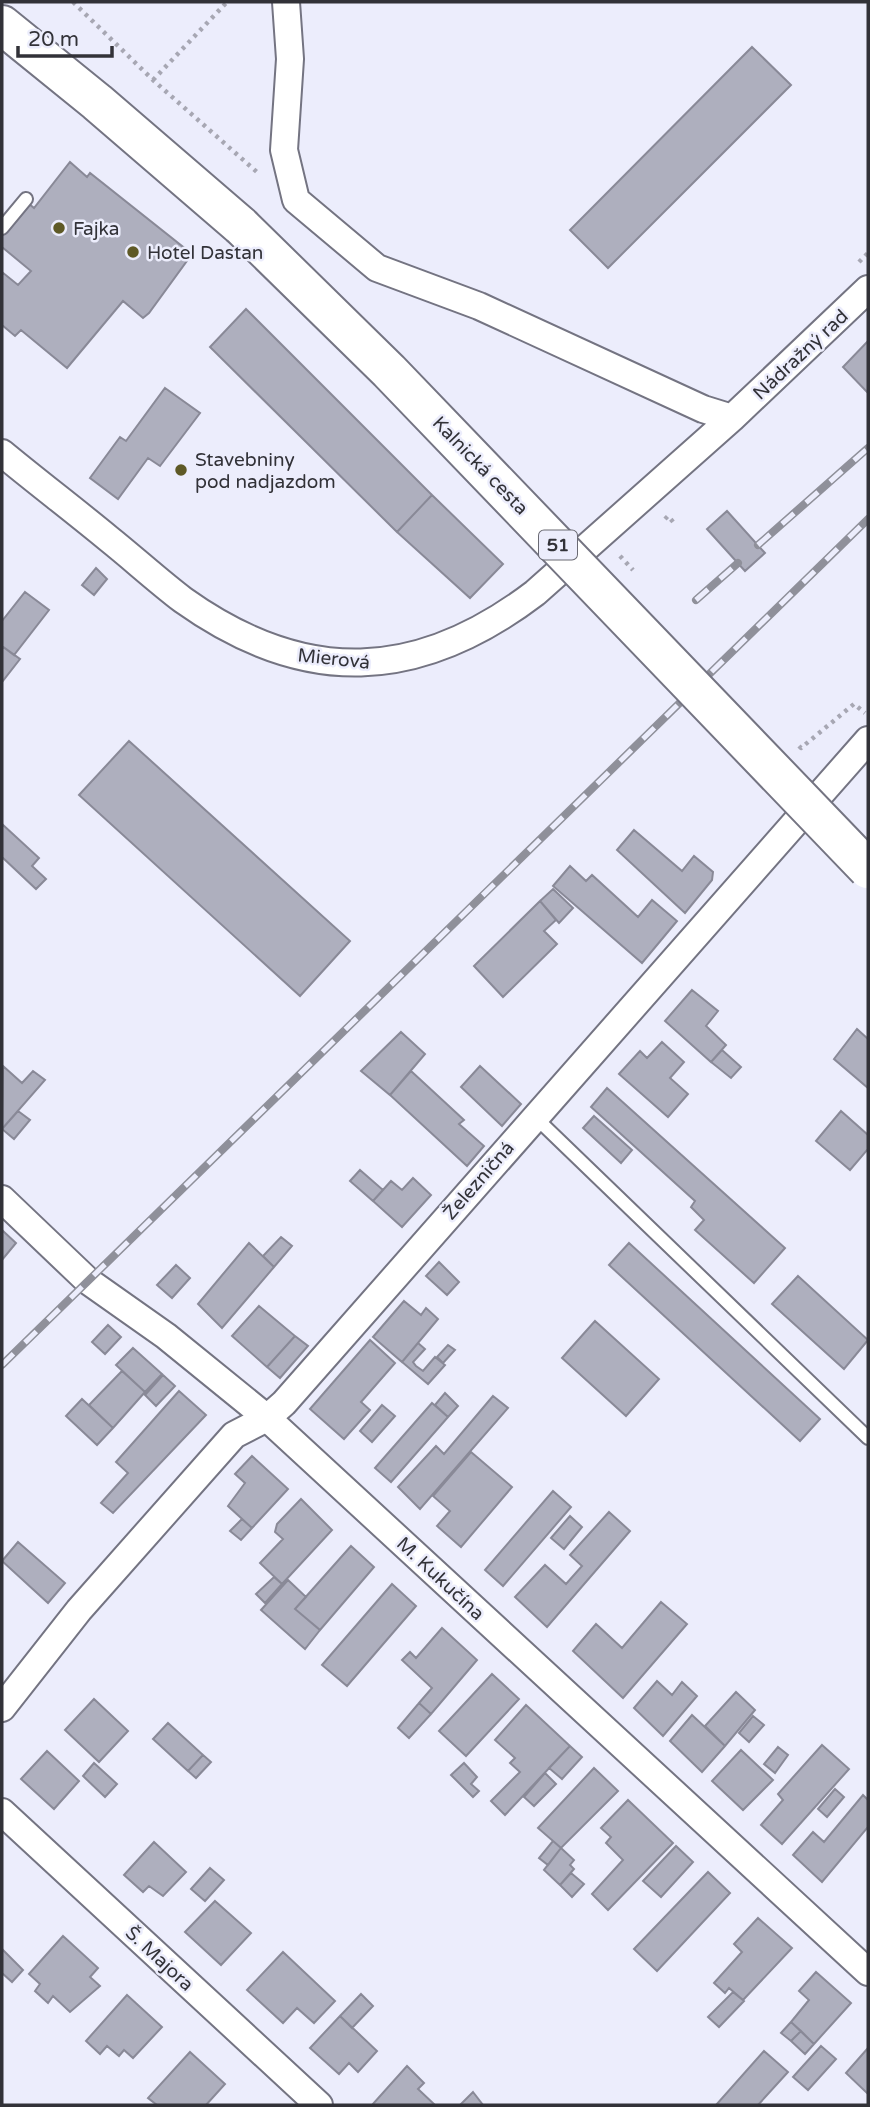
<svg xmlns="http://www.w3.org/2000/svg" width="870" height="2107" viewBox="0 0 870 2107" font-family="'Varela Round',sans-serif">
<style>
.building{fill:#aeafbe;stroke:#898997;stroke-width:2}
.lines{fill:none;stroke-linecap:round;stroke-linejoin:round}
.service-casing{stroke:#747482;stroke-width:16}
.minor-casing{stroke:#747482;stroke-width:30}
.primary-casing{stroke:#747482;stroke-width:42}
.path{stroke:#a7a7b3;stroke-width:4.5;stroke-dasharray:3.5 5;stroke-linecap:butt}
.service{stroke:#fff;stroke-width:12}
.minor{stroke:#fff;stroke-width:26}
.primary{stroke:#fff;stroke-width:38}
.rail-casing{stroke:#8f909a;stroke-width:8}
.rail{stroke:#ecedfc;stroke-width:5;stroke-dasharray:16;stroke-linecap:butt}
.primary-bridge-casing{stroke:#747482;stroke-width:42;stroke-linecap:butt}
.primary-bridge{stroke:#fff;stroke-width:38}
.poi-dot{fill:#5e5926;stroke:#ecedfc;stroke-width:2.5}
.labels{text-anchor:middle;stroke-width:5;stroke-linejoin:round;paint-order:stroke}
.shield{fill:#ecedfc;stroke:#6a6a73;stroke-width:2}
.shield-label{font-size:18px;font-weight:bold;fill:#323238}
.poi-label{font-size:19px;fill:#323238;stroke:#ecedfc;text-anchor:start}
.street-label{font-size:19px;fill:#323238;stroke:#ecedfc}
</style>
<rect width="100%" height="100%" fill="#ecedfc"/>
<path class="building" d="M752,47L791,85L608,268L570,230Z
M70,162L87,177L90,173L192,254L149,313L143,318L123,301L67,368L21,330L15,336L2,325V272L18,285L31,271L2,247V235L28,203L34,208Z
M246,309L432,495L397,532L210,347Z
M868,341V393L843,367Z
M165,388L200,413L160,466L148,458L118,499L90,478L120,437L126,441Z
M432,495L503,564L470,598L397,532Z
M727,511L765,553L745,571L707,529Z
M96,568L107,579L94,595L82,585Z
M25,592L49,610L14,655L2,646V621Z
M2,646L20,659L2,682Z
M129,741L350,941L300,996L79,795Z
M2,824L39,858L32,866L46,879L36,889L2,857Z
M634,830L682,871L694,856L713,872L712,880L685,913L617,850Z
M570,866L586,881L592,875L638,917L652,900L677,921L642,963L553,886Z
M553,889L573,908L559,923L540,901Z
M540,901L556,920L544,931L557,944L503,997L474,966Z
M692,990L718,1011L706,1026L726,1045L711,1062L665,1021Z
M857,1029L868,1039V1088L834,1059Z
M401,1032L425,1054L390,1095L361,1071Z
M662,1042L684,1062L670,1078L688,1094L668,1117L619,1074L640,1051L647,1058Z
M722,1050L741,1067L731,1078L711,1062Z
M3,1066L22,1083L33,1071L45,1080L2,1129Z
M480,1066L521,1104L502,1126L461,1087Z
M411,1071L464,1120L459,1124L484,1146L467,1166L390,1095Z
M607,1088L785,1248L754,1283L695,1230L704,1220L691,1207L695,1201L591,1107Z
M18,1111L30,1120L14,1139L2,1129Z
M841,1111L868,1135V1149L850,1170L816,1141Z
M594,1116L632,1150L621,1163L583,1128Z
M360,1170L383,1190L373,1201L350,1181Z
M413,1178L431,1195L402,1227L373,1201L391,1181L402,1190Z
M2,1230L16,1243L2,1260Z
M281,1237L292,1246L274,1267L263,1256Z
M249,1243L274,1267L222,1328L198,1304Z
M629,1243L820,1419L800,1441L609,1265Z
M439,1262L459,1282L447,1295L426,1276Z
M176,1265L190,1278L172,1298L157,1285Z
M798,1276L868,1340L844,1369L772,1304Z
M404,1301L421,1315L426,1308L438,1319L402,1362L373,1337Z
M259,1306L295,1336L267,1367L232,1336Z
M595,1321L659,1379L626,1416L562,1358Z
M108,1325L121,1337L105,1354L92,1342Z
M295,1336L308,1346L280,1378L267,1367Z
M370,1340L395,1363L361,1402L370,1410L344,1439L310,1409Z
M418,1343L425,1349L413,1362L416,1366L423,1371L435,1357L445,1365L428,1384L402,1362Z
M448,1345L455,1350L443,1363L437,1357Z
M133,1348L162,1374L145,1392L116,1365Z
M122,1371L145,1392L113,1428L89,1405Z
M163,1375L175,1386L156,1406L145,1395Z
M179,1391L206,1415L113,1513L101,1503L128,1473L116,1462Z
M445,1393L458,1406L448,1417L435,1405Z
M493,1396L508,1408L420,1509L398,1487L436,1446L444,1454Z
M82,1399L113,1428L97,1445L66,1416Z
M432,1403L448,1417L391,1482L375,1468Z
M382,1405L395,1416L372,1442L360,1431Z
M471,1452L512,1487L461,1547L437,1526L450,1511L433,1496Z
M252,1456L288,1489L252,1528L228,1506L245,1483L235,1474Z
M553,1491L571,1507L503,1586L485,1570Z
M301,1499L332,1530L282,1584L260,1563L283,1539L275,1532L277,1524Z
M609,1512L630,1531L547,1627L515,1597L545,1565L566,1584L582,1566L570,1555Z
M570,1516L582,1527L564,1549L551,1538Z
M242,1519L252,1528L241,1540L230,1531Z
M18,1542L65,1583L48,1603L2,1561Z
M351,1546L374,1567L320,1630L295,1609Z
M274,1577L282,1584L265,1603L256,1594Z
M288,1580L306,1597L295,1609L320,1630L305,1649L261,1610Z
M392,1584L416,1606L347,1686L322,1665Z
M661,1602L687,1624L623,1698L573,1651L596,1624L622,1648Z
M442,1628L477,1660L431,1714L419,1703L432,1688L402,1660L410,1652L416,1658Z
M492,1674L519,1699L466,1756L439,1731Z
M657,1681L672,1695L682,1682L697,1696L663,1736L634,1708Z
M736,1692L755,1710L725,1746L705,1726Z
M94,1699L128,1731L99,1762L65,1730Z
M419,1703L431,1714L409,1738L398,1728Z
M526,1705L570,1746L505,1815L491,1801L520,1772L510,1763L515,1758L495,1740Z
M692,1715L725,1746L702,1772L670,1741Z
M753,1716L764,1725L749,1742L739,1733Z
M168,1723L203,1755L188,1771L153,1739Z
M822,1745L849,1769L782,1844L761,1825L783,1800L778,1794Z
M570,1746L582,1757L562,1779L549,1768Z
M778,1747L788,1755L775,1773L764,1764Z
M741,1750L773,1780L743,1810L712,1781Z
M47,1751L79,1781L54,1809L21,1779Z
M203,1755L211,1762L196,1778L188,1771Z
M94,1763L117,1784L105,1797L83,1776Z
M464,1763L477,1777L471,1784L479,1791L473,1797L451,1775Z
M594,1768L618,1791L561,1848L538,1828Z
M545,1773L556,1784L534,1806L524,1797Z
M835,1789L844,1797L827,1817L818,1809Z
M863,1795L868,1800V1827L822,1882L793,1855L813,1832L824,1842Z
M628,1800L673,1843L608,1910L592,1894L623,1860L606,1843L611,1837L601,1828Z
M553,1841L561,1848L548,1865L539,1858Z
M154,1842L186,1872L163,1896L149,1886L143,1892L124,1875Z
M676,1846L693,1862L661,1897L643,1881Z
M561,1848L574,1860L570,1865L574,1869L560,1885L544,1870Z
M210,1868L224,1880L205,1901L191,1889Z
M708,1872L730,1893L657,1971L634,1949Z
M571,1873L584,1884L572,1897L560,1885Z
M215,1901L251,1933L221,1965L185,1932Z
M758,1918L792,1948L743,2000L729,1988L725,1993L714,1983L742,1952L734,1944Z
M63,1936L98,1968L90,1977L100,1986L70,2012L53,1996L48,2003L35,1991L40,1984L29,1974Z
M2,1949L23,1970L12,1982L2,1973Z
M283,1952L335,2001L314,2023L297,2008L283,2023L247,1990Z
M816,1972L851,2003L814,2044L791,2022L809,2000L799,1991Z
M733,1992L744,2001L719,2027L708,2017Z
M361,1994L373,2006L352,2028L340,2016Z
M127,1995L162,2027L133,2058L124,2050L119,2056L107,2046L100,2054L86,2041Z
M340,2016L377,2051L358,2072L349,2063L339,2074L310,2048Z
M791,2022L801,2031L791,2041L781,2033Z
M801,2031L814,2044L805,2054L791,2041Z
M821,2046L836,2059L808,2090L793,2077Z
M868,2048V2094L846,2073Z
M764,2051L788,2072L758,2105H716Z
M190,2052L225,2084L206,2105H157L148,2098Z
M407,2066L424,2083L418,2089L435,2105H372Z
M473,2092L483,2105H460Z"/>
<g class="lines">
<g class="service-casing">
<path id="service" d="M2,228L26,199
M534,1116L868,1438"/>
</g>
<g class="minor-casing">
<path id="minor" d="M286,2L290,59L284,150L296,200L377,268L479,306L703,409L732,418
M2,453C37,482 74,510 109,539C134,559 158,581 183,600C305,687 418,682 535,593L732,418L868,289
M2,1199L88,1281L166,1336L267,1418L868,1972
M2,1708L79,1610L234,1435L267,1418L284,1403L868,740
M2,1812L319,2105"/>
</g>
<g class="primary-casing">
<path id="primary" d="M2,25L97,102L241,226"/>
</g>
<path class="path" d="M73,2L153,80L258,173
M153,80L227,2
M859,262L868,253
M665,519L668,516L674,523
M620,556L633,570
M799,746L801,748L854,704L865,713"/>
<use href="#service" class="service"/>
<use href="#minor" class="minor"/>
<use href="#primary" class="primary"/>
<g class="rail-casing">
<path id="rail" d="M758,545L868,448
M696,600L738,563
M2,1365L868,519"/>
</g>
<use href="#rail" class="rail"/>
<g class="primary-bridge-casing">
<path id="primary-bridge" d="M241,226L389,371L868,869"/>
</g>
<use href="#primary-bridge" class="primary-bridge"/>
</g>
<g class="poi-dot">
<circle cx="59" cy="228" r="7"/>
<circle cx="133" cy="252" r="7"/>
<circle cx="181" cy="470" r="7"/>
</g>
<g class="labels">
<rect class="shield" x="539" y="530.5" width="38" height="29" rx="5"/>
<g class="shield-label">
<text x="558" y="551">51</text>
</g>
<g class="poi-label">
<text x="73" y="235">Fajka</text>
<text x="147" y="259">Hotel Dastan</text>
<text x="195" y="466">Stavebniny<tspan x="195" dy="22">pod nadjazdom</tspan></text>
</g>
<g class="street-label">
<text transform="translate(800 354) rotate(-43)" y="7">Nádražný rad</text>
<text transform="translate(481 465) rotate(46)" y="7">Kalnická cesta</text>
<text transform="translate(334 658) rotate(6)" y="7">Mierová</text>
<text transform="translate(478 1180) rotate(-49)" y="7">Železničná</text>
<text transform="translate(441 1578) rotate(43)" y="7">M. Kukučína</text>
<text transform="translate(160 1958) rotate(43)" y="7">Š. Majora</text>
</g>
</g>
<rect width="870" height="2107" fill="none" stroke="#323238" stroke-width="7"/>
<path d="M18 46v10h94v-10" fill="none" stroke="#323238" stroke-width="3.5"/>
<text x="28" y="46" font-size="21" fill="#323238" stroke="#ecedfc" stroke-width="5" paint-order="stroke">20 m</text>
</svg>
